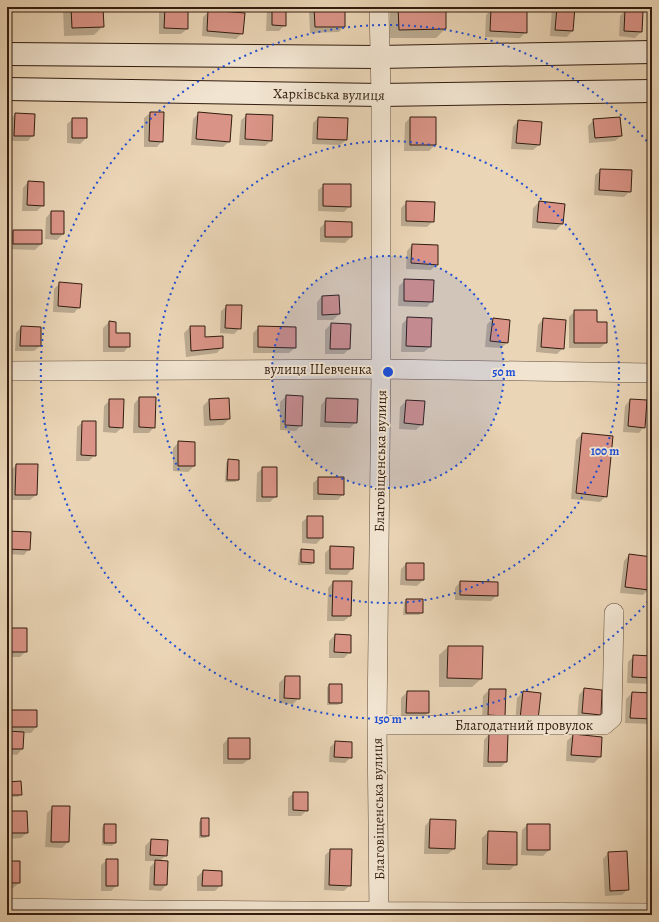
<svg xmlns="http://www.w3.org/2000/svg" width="659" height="922" viewBox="0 0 659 922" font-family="Alegreya,serif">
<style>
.shadow{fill:#0003}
.building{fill:#da9487;stroke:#321d10}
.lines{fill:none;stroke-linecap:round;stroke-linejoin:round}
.street-casing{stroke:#604b3a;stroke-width:20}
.secondary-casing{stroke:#321d10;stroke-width:24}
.street{stroke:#f1e4d0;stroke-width:19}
.secondary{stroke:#f1e4d0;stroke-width:22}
.ring{fill:none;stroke:#1d4ed8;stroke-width:2;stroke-dasharray:2 4}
.labels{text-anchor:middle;stroke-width:3.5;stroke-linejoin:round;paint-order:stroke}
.street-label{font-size:14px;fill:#321d10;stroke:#f1e4d0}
.centre{fill:#1d4ed8;stroke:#f1e4d0;stroke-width:2}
.ring-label{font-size:12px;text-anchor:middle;font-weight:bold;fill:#1d4ed8;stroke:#f1e4d0;stroke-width:3.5;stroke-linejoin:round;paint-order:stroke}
</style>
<rect width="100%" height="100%" fill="#ead5b6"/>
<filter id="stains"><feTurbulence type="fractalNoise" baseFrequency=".005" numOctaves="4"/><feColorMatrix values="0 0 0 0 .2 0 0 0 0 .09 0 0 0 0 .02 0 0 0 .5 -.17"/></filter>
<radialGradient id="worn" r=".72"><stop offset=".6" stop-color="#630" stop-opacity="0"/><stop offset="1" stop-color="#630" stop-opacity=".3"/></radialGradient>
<path class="shadow" d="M63,7H102L103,26L94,35L64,36Z
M162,7H187V29L181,34H159V10Z
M267,7H285V25L279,31H266Z
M313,7H344V26L339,32L310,33L309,11Z
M390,7H445V29L436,38H390Z
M554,7H574L572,31L567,37L550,36L552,9Z
M491,10L526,32L520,38L485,37L486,15Z
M626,10L642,11L641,32L635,38L619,36L620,16Z
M209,11L242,33L236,39L202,36L203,17Z
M150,113H163L162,141L157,147H144V118Z
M199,113L229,142L223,147L191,145L193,119Z
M15,114L33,135L28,141H9V120Z
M247,115L271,141L265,146L239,145L241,120Z
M318,118L346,140L340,145L312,144L313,123Z
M410,118H435V145L429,151H404L405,123Z
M73,119L86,138L80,144L67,143V124Z
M594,120L621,136L615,141L589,143L588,126Z
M518,121L539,145L533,150L511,149L513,127Z
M601,170L630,191L624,197L594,195L595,175Z
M28,182L43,205L37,211H22L23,188Z
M324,185L350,206L344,212L318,211V190Z
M407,202L433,221L427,227L401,226V208Z
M539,202L563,204L562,224L556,230L532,228L533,208Z
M51,212L63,234L57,240L45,239L46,218Z
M326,222L351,237L345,243L320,242V228Z
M13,231L41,244L35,250L7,249L8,237Z
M412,245L437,264L431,270L406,269L407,251Z
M405,280L432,301L427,307L398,306L399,286Z
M60,283L79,307L74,313L53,312L54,289Z
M322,296H338L339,314L333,320H317V302Z
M227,306L240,328L234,334L220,333L221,311Z
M575,311L596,323L606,343L600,348H569V317Z
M408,318L430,347L424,352H401L402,324Z
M493,319L507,343L501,348L485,347L487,324Z
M543,319L563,348L557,354L536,352L538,325Z
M109,322L115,323V334L129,346L124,352H103V328Z
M331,324L349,349L344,354H325V330Z
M21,327L40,346L34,351H15L16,333Z
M190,327H204V338L222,347L217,353L186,357L184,333Z
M259,327L295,348L289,353H253V333Z
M286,396L302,397L301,425L296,431L280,430V402Z
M139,398L154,427L149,433H133L134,404Z
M326,399L356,422L350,428L320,427L321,405Z
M110,400L122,427L116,433L103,432L104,406Z
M209,400L229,419L223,425L204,426L203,406Z
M630,400L644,427L639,433L623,432L625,406Z
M406,401L422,424L416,430L399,429L400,407Z
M83,422L95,455L89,461H76L77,427Z
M582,434L606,496L600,502L571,499L576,440Z
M179,442L194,466L188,472L173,471V448Z
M228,460L238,480L235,482H225L226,463Z
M16,465L36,495L30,500H10L11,470Z
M263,468L276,496L270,502H256L257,473Z
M319,478L343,494L338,500H313V483Z
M308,517L322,538L316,544L302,543V522Z
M7,532L29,549L24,555L7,554Z
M331,547L352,569L347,575L325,574V553Z
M301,550L313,562L311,565H298L299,553Z
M629,555L652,558L648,590L643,595L620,593L624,561Z
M406,564L423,580L417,586L400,585L401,569Z
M333,582L350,616L344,621H327L328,588Z
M460,582L497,595L491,601L455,600V588Z
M406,600L422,612L419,615H403L404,603Z
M7,629L26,651L20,657H7Z
M335,635L350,652L344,658H329V641Z
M448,647L481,679L472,687H439V655Z
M634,656L652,657V684L627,683L628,662Z
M285,677L299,698L293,704L279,703V683Z
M330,685L341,703L338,705H327V687Z
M584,689L600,714L594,720L577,719L579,695Z
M489,690L504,716L482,721L483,696Z
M407,692L428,713L422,718H401V698Z
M523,692L540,694L515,724L517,698Z
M632,693L652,694V724L625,723L626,699Z
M7,711L36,727L31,733H23L22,749L17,755L7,754Z
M489,734L506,762L501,767H483L484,740Z
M573,735L601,738L600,757L594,763L566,761L567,741Z
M228,739L249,759L243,764H223V744Z
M336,742L351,757L345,763L329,762L330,747Z
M7,783L21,794L18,797H7Z
M294,793L307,810L301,816H288V798Z
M53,807L68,842L62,848L45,847L47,813Z
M7,812L27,833L21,838L7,839Z
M202,819L208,836L205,838H199V822Z
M430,820L454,849L448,854H424L425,826Z
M104,825L115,843L112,846L102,845V828Z
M527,825H549V850L543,856L521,855L522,830Z
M488,832L516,864L510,870H482V838Z
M151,840L166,855L160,861L166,885L161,891L149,890L150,867L156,861H145V846Z
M331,850L350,885L344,891L324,890L325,855Z
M608,853L628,889L622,895L605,896L603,859Z
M107,860L117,885L111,891H101V865Z
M7,862L19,883L13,888H7Z
M203,871L221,885L215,891H197V877Z"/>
<path class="building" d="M71,7H103L104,27L72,28Z
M165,7H188V29L164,28Z
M272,7H286V26L272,25Z
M314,7H345V27H315Z
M398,7H446V29L399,30Z
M557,7H575L573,31L555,30Z
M491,9L527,10V33L490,31Z
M625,9L643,11L642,32L624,31Z
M208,10L245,13L243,34L207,31Z
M150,112H164L163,142L149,141Z
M198,112L232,115L230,142L196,139Z
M15,113L35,114L34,136H14Z
M246,114L273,115L272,141L245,139Z
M318,117L348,118L347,140L317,139Z
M410,117H436V145H410Z
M620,117L622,136L595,138L593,119Z
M72,118H87V138H72Z
M518,120L542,122L540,145L516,143Z
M600,169L632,170L631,192L599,190Z
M28,181L44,182V206L27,205Z
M323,184H351V207L323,206Z
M406,201L435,202L434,222L406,221Z
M539,201L565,204L563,224L537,222Z
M51,211H64V234H51Z
M325,221L352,222V237H325Z
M13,230H42V244H13Z
M412,244L438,245V265L411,263Z
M404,279L434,280L433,302L404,301Z
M59,282L82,284L80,308L58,306Z
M339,295L340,314L322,315V296Z
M226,305H242L241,329L225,328Z
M574,310H597V322H607V343H574Z
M407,317L432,318L431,347L406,346Z
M493,318L510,320L508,343L490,341Z
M543,318L566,320L564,349L541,347Z
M109,321L116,322V333H130V347H109Z
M331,323L351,324L350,349H330Z
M21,326L41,327V346H20Z
M190,326H205V337L223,336V348L191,351Z
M258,326L296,327V348L258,347Z
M286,395L303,396L302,426L285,425Z
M139,397H156L155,428L139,427Z
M229,398L230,419L210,420L209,399Z
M326,398L358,399L357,423L325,422Z
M109,399H124L123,428L109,427Z
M630,399L647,400L645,428L628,426Z
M406,400L425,401L423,425L404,423Z
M82,421H96V456L81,455Z
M582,433L613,436L607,497L576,493Z
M178,441L195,442V466H178Z
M228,459L239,460V480H227Z
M16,464H38L37,495H15Z
M262,467H277V497H262Z
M318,477H344V495L318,494Z
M307,516H323V538H307Z
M7,531L31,532L30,550L7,549Z
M330,546L354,547L353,569H330Z
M301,549L314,550V563L301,562Z
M629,554L652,557L649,590L625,587Z
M406,563H424V580H406Z
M333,581H352L351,616H332Z
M460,581L498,582V596L460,595Z
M406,599H423V613H406Z
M7,628H27V652H7Z
M335,634L351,635V653L334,652Z
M448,646H483L482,679L447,678Z
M633,655L652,656V678L632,677Z
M285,676H300V699L284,698Z
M329,684H342V703H329Z
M584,688L602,690L601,715L582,713Z
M489,689H506L505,716L488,715Z
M407,691H429V713H406Z
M523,691L541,693L538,720L520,719Z
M632,692L652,693V719L630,718Z
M7,710H37V727H7Z
M7,731L24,732L23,749H7Z
M489,733H508L507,762H488Z
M573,734L602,737L601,757L571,755Z
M228,738H250V759H228Z
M335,741L352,742V758L334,757Z
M21,781L22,795H7V782Z
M293,792H308V811L293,810Z
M52,806H70L69,842H51Z
M7,811H27L28,833H7Z
M201,818H209V836H201Z
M430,819L456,820L455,849L429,848Z
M104,824H116V843H104Z
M527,824H550V850H527Z
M488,831L517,832V865L487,864Z
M151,839L168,840L167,856L150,855Z
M330,849H352L351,886L329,885Z
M627,851L629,890L610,891L608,852Z
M106,859H118V886H106Z
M155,860L168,861L167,885H154Z
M7,861H20V883H7Z
M203,870L222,871V886H202Z"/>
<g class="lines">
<g class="street-casing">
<path id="street" d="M7,371L381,369L652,373
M377,725H604L612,718L614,613
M7,908L143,910L652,913
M379,915L377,725L381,369V95L379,7"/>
</g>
<g class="secondary-casing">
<path id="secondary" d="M7,54L379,57L652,52
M7,89L381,95L652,91"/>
</g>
<use href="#street" class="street"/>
<use href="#secondary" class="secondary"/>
</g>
<circle cx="388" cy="372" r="116" fill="#1d4ed8" fill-opacity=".12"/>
<g class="ring">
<circle cx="388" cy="372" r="116"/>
<circle cx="388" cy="372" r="231"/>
<path d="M652 597A347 347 0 1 1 652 147"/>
</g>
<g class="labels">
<g class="street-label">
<text transform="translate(329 94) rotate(1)" y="5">Харківська вулиця</text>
<text x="318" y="374">вулиця Шевченка</text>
<text transform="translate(380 461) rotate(-89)" y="5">Благовіщенська вулиця</text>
<text x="524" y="730">Благодатний провулок</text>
<text transform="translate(378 809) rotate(-91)" y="5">Благовіщенська вулиця</text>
</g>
</g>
<circle cx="388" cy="372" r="6" class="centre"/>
<g class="ring-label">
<text x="504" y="376">50 m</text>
<text x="605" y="455">100 m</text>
<text x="388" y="723">150 m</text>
</g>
<rect width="659" height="922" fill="none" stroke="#ead5b6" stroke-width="24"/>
<rect x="8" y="8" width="643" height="906" fill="none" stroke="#321d10" stroke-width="2"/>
<rect x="12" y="12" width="635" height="898" fill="none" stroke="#321d10"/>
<rect width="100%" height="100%" filter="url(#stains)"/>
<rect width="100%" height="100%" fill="url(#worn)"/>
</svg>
